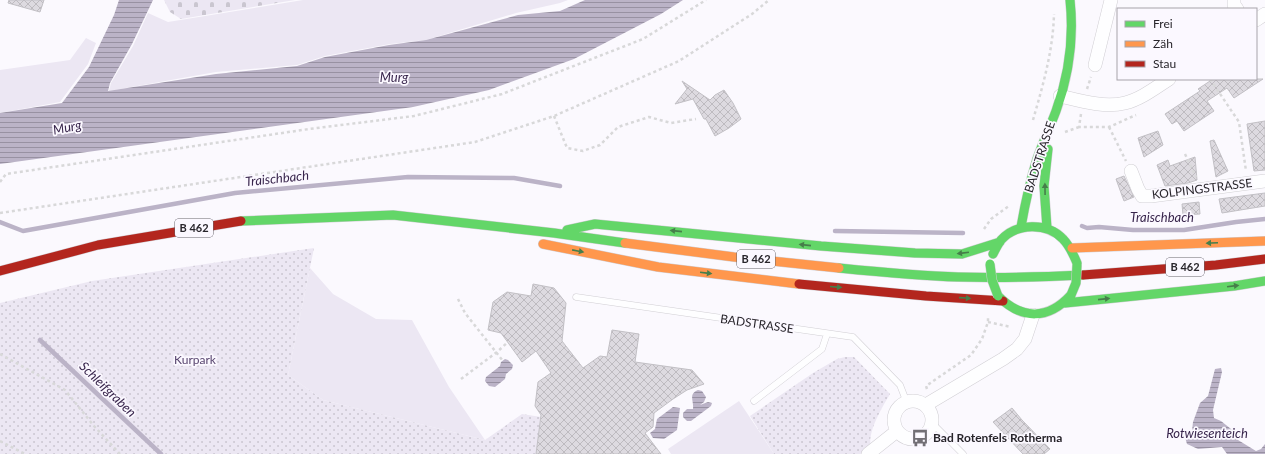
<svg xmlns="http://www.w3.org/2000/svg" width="1265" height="454" viewBox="0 0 1265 454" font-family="Lato,sans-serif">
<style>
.grass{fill:#ece7f3}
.cemetery{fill:url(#cemetery-stones)}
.park{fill:url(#park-dots)}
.water{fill:url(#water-rules)}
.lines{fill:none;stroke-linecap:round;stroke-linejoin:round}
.stream{stroke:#bbb3c7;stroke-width:4.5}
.building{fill:url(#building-cross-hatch);stroke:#c2c0c5}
.lane-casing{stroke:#d1cfd4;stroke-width:7}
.street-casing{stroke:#d1cfd4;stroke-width:14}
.fast-casing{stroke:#d1cfd4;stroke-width:10}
.slow-casing{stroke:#d1cfd4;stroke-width:10}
.jam-casing{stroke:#d1cfd4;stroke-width:10}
.path{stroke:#d8d8d9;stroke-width:2.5;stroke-dasharray:3 3;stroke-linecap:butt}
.lane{stroke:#fefeff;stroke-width:6}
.street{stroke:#fefeff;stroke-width:13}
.fast{stroke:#63d668;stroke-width:9}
.slow{stroke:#ff974d;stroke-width:9}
.jam{stroke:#b3261e;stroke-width:9}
.fast-bridge-casing{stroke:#d1cfd4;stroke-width:10;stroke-linecap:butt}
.fast-bridge{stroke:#63d668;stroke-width:9}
.oneway{fill:#467e4a}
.labels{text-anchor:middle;stroke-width:3.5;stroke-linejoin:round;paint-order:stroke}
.shield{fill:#fbf8ff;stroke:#67646b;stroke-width:1}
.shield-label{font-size:11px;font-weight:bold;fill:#28252b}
.street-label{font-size:12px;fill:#28252b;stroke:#fbf8ff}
.park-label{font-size:12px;fill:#58456f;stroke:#fbf8ff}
.poi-label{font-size:12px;font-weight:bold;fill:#28252b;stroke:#fbf8ff;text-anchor:start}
.water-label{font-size:13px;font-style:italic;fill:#38254c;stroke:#fbf8ff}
</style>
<defs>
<pattern id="cemetery-stones" width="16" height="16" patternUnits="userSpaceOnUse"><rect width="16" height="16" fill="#ece7f3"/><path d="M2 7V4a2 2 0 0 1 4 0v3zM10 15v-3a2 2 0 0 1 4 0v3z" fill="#cac6d0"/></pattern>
<pattern id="park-dots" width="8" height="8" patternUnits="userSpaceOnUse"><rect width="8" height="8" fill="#ece7f3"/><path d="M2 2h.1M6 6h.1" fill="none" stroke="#cac6d0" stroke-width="1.8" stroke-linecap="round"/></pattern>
<pattern id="water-rules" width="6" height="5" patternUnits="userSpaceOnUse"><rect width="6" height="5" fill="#bbb3c7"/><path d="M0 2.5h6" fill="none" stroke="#9891a2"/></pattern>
<pattern id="building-cross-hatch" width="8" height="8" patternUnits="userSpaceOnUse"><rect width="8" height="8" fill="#dddae0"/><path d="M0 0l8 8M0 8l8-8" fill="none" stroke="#bebbc0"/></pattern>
</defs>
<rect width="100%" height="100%" fill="#fbf9fe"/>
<path class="grass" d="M303,0H568L560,3L516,13L426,40L390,44L325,56L297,65L216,72L109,91L111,83L133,46L148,13L168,22Z
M86,38L96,43L88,64L60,102L0,113V70L70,60Z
M310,268L333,294L376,319L412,320L449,387L485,440L323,400L288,375Z
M739,401L774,454H671L668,449Z"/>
<path class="cemetery" d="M164,0H295L181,19L170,12Z"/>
<path class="park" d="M314,248L288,375L323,400L485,440L522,414L541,417L536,454H0V303L92,281Z
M845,357H854L890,394C882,408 862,439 874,454H774L750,416L813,373L837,359Z"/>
<path class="water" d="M119,0H153L132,44L110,83L108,91L216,74L297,66L325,57L389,45L426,40L518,15L560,11L585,0H683L661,14L574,59L489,90L413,107L0,164V113L62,103L89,67L114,15Z
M505,359L508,360L513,365L512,369L506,374L505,379L495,387L489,386L485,381L486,377L500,366L501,362Z
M1221,368L1222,372L1213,410L1214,418L1221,421L1231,429L1238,440L1256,451L1261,449L1265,444V454H1227L1222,447L1198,449L1187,444L1184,434L1192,431L1193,422L1200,403L1208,396L1215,369Z
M698,390L702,391L706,397L704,402L700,405L708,402L712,403L711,406L691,421H687L683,417V413L687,409H693C694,401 688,394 698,390Z
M673,407L680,408L677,430L664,439L653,438L650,433L655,429L657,419Z"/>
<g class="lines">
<path class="stream" d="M0,222L23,231L235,193L408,177L514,178L560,186
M1082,226L1087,228L1099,227L1133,230H1184L1236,222L1265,219
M835,231L963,233
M40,340L161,454"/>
</g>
<path class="building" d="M9,0H44L40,12L8,3Z
M1213,79H1263L1234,98L1227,88L1207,101L1214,111L1184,131L1177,121L1172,124L1165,114L1200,91L1198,89Z
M682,81L710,100L715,95L724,90L733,103L741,119L729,128L715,136L706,119H704L693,99L675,104L687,89Z
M1265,121V170L1254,171L1247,124Z
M1158,131L1163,145L1144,157L1138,138Z
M1214,140L1228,171L1216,177L1210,141Z
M1195,157L1197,180L1188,183L1165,186L1157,165L1168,160L1170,166Z
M1124,176L1134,197L1124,201L1116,179Z
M1265,193V206L1222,213L1219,199Z
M1199,202L1200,214L1183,215L1182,204Z
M533,284L554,288L566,303L562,341L583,368L600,356L607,357L612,330L639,334L635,362L692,370L704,384L687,390L673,399L654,413L653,427L645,433L661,454H536L541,415L535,406L538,382L551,373L536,351L522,362L501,333L488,330L493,302L507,292L531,296Z
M1012,408L1022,420L1050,449L1044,454H1023L993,422Z"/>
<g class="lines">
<g class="lane-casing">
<path id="lane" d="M576,297L853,337L900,385L907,403
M754,401L822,349L827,334
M932,423L963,454"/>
</g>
<g class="street-casing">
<path id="street" d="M1234,0V5L1237,9
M1256,20L1265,14
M1095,65L1111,0
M1060,96C1081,101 1104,108 1125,103C1141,99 1155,88 1169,79
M1131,171L1138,189L1142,196H1151L1265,181
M894 420a19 19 0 1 1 38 0a19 19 0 1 1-38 0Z
M926,406L929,403L1003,359L1017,349L1025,339L1033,315
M868,454L897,431"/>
</g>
<g class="fast-casing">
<path id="fast" d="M241,221L393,215L554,233L625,243
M1021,227C1025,204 1030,181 1037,159C1043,142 1050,127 1056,111C1069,75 1074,37 1070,0
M1047,228L1044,186L1048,149
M567,230L595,224L821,246L915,253L962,254L1000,242
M993,254C995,250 998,244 1001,240C1016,223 1047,222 1063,239C1070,246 1073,254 1077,263
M839,268C879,272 919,276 958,277C1000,278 1042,277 1083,275
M998,296C1022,320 1048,320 1071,295
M1065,303L1234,286L1265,281"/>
</g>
<g class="slow-casing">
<path id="slow" d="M625,243L734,257L839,268
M543,244L658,267L799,284
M1072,248L1265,241"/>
</g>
<g class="jam-casing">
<path id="jam" d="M0,271L98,245L241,221
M1083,275L1216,265L1265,259
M799,284L926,296L1003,301"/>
</g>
<path class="path" d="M1210,79L1239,122L1246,171
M1087,89L1091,77
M1081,114L1079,127H1109L1136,115
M554,116L567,148L583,151L600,145L618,127L649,117L671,123L696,119
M1033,120C1043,85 1053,51 1054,14
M1109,127L1126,161
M1065,132L1079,127
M1185,154L1196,177
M0,182L6,174L309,129L414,116L502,94L643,39L706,0
M0,213L475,142L554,116L679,61L752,14L769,0
M984,229L991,219L1009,206
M458,299L465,313L503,361
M988,322L1011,327
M0,354L65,390L94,426L120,454
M461,379L497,352L508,342
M927,389L926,386L971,355L982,339L988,322V316
M0,441L25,454"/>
<use href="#lane" class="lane"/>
<use href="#street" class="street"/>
<use href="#fast" class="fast"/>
<use href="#slow" class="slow"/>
<use href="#jam" class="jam"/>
<g class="fast-bridge-casing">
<path id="fast-bridge" d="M990,264L992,280L998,296
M1071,295L1076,283L1077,265"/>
</g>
<use href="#fast-bridge" class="fast-bridge"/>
</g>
<defs><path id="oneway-solid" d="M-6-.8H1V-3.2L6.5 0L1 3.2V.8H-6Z"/></defs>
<g class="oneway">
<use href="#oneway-solid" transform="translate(1045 189) rotate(-91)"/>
<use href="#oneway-solid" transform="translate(676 231) rotate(-174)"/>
<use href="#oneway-solid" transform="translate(1212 243) rotate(178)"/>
<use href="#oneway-solid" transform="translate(805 245) rotate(-174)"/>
<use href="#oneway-solid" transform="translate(578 251) rotate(11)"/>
<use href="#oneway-solid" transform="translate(963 253) rotate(173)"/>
<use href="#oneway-solid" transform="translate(706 273) rotate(7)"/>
<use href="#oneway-solid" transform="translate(1233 286) rotate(-7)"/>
<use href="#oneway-solid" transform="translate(836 287) rotate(5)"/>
<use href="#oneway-solid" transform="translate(965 298) rotate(4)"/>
<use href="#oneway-solid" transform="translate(1104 299) rotate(-6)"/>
</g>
<defs>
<g id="bus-bare" transform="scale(1.38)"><path d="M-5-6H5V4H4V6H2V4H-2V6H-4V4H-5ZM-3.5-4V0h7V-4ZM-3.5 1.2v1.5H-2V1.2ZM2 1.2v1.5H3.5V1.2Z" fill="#726f75" stroke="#fbf8ff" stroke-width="2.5" paint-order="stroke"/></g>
</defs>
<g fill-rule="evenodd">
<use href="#bus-bare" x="920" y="438"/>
</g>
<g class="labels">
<g class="shield">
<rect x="175" y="219" width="38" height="18" rx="3"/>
<rect x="737" y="250" width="38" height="18" rx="3"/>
<rect x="1166" y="258" width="38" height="18" rx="3"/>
</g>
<g class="shield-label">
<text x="194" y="232">B 462</text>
<text x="756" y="263">B 462</text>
<text x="1185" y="271">B 462</text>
</g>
<g class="street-label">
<text transform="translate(1040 157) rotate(-72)" y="4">BADSTRASSE</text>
<text transform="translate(1202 189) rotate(-7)" y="4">KOLPINGSTRASSE</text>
<text transform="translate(757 324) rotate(8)" y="4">BADSTRASSE</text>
</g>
<g class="park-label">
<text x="195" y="364">Kurpark</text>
</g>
<g class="poi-label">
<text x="933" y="442">Bad Rotenfels Rotherma</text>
</g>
<g class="water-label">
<text x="394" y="82">Murg</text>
<text transform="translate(67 127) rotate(-12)" y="5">Murg</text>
<text transform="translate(277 178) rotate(-6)" y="5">Traischbach</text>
<text x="1162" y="222">Traischbach</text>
<text transform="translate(108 389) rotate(44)" y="5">Schleifgraben</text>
<text x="1207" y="438">Rotwiesenteich</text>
</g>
</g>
<rect x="1117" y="8" width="140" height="72" fill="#fbf8ff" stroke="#a7a4aa"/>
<rect x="1125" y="21" width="20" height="6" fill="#63d668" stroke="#a7a4aa"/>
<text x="1153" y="28" font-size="12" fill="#28252b">Frei</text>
<rect x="1125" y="41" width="20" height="6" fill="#ff974d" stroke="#a7a4aa"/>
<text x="1153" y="48" font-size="12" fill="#28252b">Zäh</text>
<rect x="1125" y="61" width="20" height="6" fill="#b3261e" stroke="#a7a4aa"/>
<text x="1153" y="68" font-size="12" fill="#28252b">Stau</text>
</svg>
